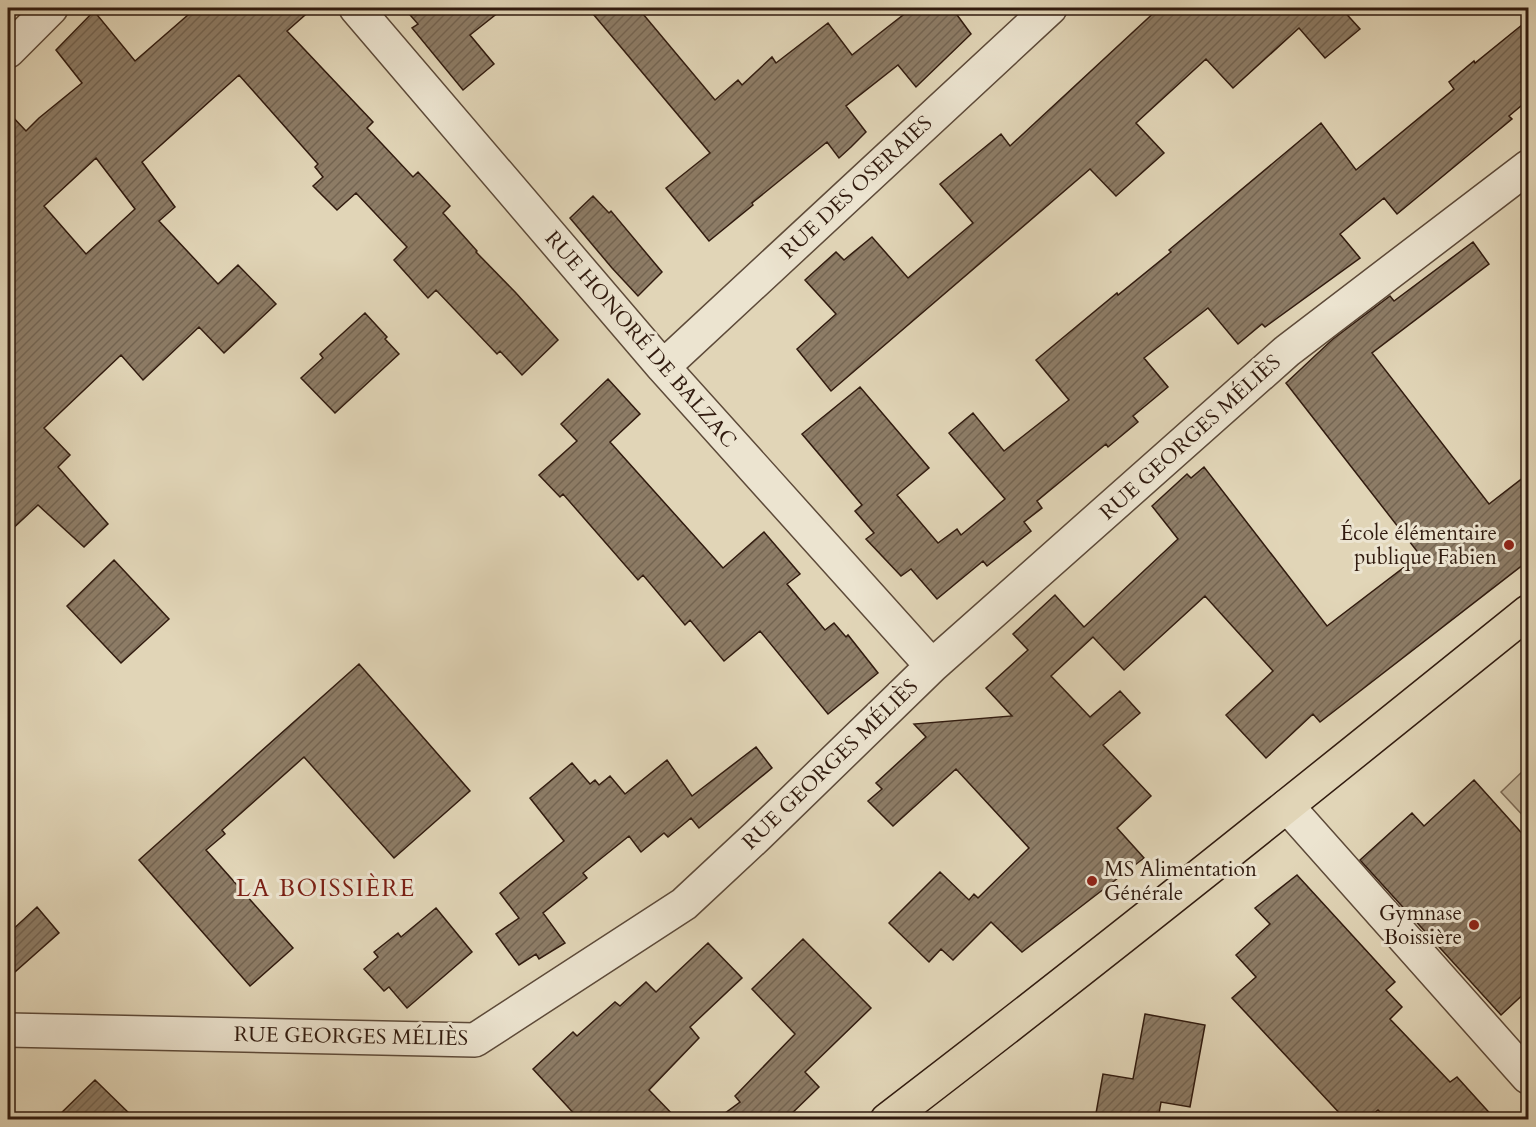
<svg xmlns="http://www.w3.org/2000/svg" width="1536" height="1127" viewBox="0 0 1536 1127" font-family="Cardo,serif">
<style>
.park{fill:#c3b59a;stroke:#7a6854;stroke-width:1.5}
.building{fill:url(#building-hatch);stroke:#311b0f;stroke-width:1.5;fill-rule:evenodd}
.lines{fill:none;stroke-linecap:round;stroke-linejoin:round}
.minor-casing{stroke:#5d4a39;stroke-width:36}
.primary-casing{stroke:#311b0f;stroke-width:36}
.minor{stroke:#ece4d0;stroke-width:33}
.primary{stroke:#e1d5b7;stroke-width:33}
.poi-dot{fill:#8f2418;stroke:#ece4d0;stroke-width:2}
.labels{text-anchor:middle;stroke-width:6;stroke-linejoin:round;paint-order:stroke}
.street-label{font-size:21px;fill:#311b0f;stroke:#ece4d0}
.poi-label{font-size:21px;fill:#311b0f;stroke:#ece4d0;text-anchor:end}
.quarter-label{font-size:24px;letter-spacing:1.5px;fill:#7a1f14;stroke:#ece4d0}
</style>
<defs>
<pattern id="building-hatch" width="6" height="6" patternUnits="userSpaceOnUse" patternTransform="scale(1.5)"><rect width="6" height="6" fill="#8d7c66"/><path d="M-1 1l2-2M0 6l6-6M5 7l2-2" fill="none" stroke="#746552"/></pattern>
</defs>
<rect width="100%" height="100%" fill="#e1d5b7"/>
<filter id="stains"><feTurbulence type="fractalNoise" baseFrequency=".00333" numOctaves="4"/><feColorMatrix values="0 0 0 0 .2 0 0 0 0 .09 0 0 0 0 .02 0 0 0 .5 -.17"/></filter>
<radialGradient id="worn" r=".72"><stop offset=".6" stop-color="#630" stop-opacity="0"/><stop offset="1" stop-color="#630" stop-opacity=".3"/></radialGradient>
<path class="park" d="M1528,766V821L1501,792Z"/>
<path class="building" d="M196,8H313L287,31L373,122L367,128L413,177L418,172L450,206L443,213L477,251L476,252L516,293L558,340L522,375L500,351L497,354L436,290L428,298L394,260L407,247L356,193L337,210L313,186L323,177L315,167L318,164L239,75L142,162L175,207L159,221L218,284L238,265L276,304L224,353L199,327L143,380L121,355L44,428L70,455L58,467L108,524L84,547L38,505L8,533V112L26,131L39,118L82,83L56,50L94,11L135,61ZM96,158L135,209L86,254L44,206Z
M404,8H504L470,35L494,64L463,90L412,28L418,24Z
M588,8H638L715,100L738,80L742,85L772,57L776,63L828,23L852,55L912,8H952L971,34L916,87L898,65L846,106L866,132L851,147L839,158L827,142L752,203L753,205L709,241L666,188L710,153Z
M1159,8H1341L1360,29L1325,58L1299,28L1233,88L1206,59L1136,123L1164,153L1116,196L1090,169L831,391L797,349L836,314L805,280L836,252L844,260L872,237L908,278L973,223L940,184L1001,134L1010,146Z
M1528,20V100L1509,116L1512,119L1397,214L1384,198L1340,234L1360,258L1265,327L1262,324L1238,344L1208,308L1144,358L1168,387L1133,416L1138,422L1108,447L1106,444L1037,501L1042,508L1024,522L1031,531L987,566L983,561L937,599L911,569L901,576L866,539L874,533L855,511L862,505L802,434L860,387L929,468L897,495L938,543L957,529L961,535L1005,499L949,433L973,413L1004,451L1069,400L1036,360L1117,293L1118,295L1171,252L1169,250L1321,123L1356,170L1454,89L1449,82L1474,61L1475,63Z
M593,196L609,213L611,211L662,272L638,296L612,268L570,218Z
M1473,242L1489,264L1372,353L1489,504L1528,474V561L1320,722L1313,714L1266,758L1226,715L1273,671L1205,596L1124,670L1093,637L1051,676L1090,717L1120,691L1140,713L1103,745L1151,796L1117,828L1144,858L1022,952L991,922L953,960L941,949L929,962L889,923L940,872L969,900L974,894L978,898L1029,848L956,769L893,826L868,801L882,789L876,783L926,737L914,724L1012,716L986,688L1028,650L1013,634L1055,595L1084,627L1178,539L1152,506L1187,474L1191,478L1204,467L1327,626L1420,555L1286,383L1333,339L1390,296L1394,301Z
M365,313L387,337L385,339L399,354L335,413L301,378L323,358L320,354Z
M608,379L640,414L610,442L723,568L764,532L800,574L787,584L825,630L834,623L846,637L848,635L878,673L828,714L760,631L724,661L690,620L685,625L643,575L638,580L563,494L560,497L539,475L577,441L561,424Z
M114,560L169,619L121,663L67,606Z
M359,664L470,791L394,858L304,757L222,830L225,834L206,850L293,948L250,986L139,860Z
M756,747L772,768L699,828L691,818L668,837L664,833L641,852L629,836L583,873L587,878L543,913L565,943L539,959L536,954L519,965L496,934L519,918L500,893L564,841L530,798L572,763L590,784L595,780L599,785L610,776L625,794L667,760L692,796Z
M1474,780L1528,840V990L1501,1015L1360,860L1412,813L1424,826Z
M1297,875L1395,982L1386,990L1402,1007L1390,1019L1450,1082L1457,1077L1495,1119H1387L1378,1110L1367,1119H1345L1232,998L1256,977L1236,955L1270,924L1255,908Z
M37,907L59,933L8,978V934Z
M436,908L472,952L407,1008L389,987L384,991L364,969L378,957L374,952L398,933L401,937Z
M803,939L871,1008L805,1072L819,1087L786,1119H717L740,1102L735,1096L795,1034L752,989Z
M708,943L742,978L690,1027L699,1038L649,1090L677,1119H579L533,1069L573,1032L577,1036L615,1002L620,1006L646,982L656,992Z
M1145,1014L1205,1025L1190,1107L1161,1102L1158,1119H1095L1103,1074L1133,1079Z
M95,1080L135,1119H55Z"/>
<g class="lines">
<g class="minor-casing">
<path id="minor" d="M356,8L663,367L932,666
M8,51L51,8
M663,367L1050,8
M1287,806L1528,1077
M8,1030L475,1040L684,904L757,836L932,666L1287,351L1528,167"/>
</g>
<g class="primary-casing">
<path id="primary" d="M887,1120C1104,954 1316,783 1528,612"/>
</g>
<use href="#minor" class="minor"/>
<use href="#primary" class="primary"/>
</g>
<g class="poi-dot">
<circle cx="1509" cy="545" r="6"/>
<circle cx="1092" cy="881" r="6"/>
<circle cx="1474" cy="925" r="6"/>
</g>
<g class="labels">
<g class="street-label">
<text transform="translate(856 187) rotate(-43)" y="7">RUE DES OSERAIES</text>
<text transform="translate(641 339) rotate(49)" y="7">RUE HONORÉ DE BALZAC</text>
<text transform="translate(1190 437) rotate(-42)" y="7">RUE GEORGES MÉLIÈS</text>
<text transform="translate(830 764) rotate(-44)" y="7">RUE GEORGES MÉLIÈS</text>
<text transform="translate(351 1036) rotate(1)" y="7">RUE GEORGES MÉLIÈS</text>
</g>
<g class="poi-label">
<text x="1497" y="540">École élémentaire<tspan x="1497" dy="24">publique Fabien</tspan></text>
<text x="1104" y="876" text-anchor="start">MS Alimentation<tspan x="1104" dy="24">Générale</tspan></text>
<text x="1462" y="920">Gymnase<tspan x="1462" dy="24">Boissière</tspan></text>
</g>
<g class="quarter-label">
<text x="326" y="896">LA BOISSIÈRE</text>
</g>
</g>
<rect width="1536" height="1127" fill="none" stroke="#e1d5b7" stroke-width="30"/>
<rect x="9" y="9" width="1518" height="1109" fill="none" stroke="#311b0f" stroke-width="3"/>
<rect x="15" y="15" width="1506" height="1097" fill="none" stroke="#311b0f" stroke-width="1.5"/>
<rect width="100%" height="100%" filter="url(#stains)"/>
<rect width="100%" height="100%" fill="url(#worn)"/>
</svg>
